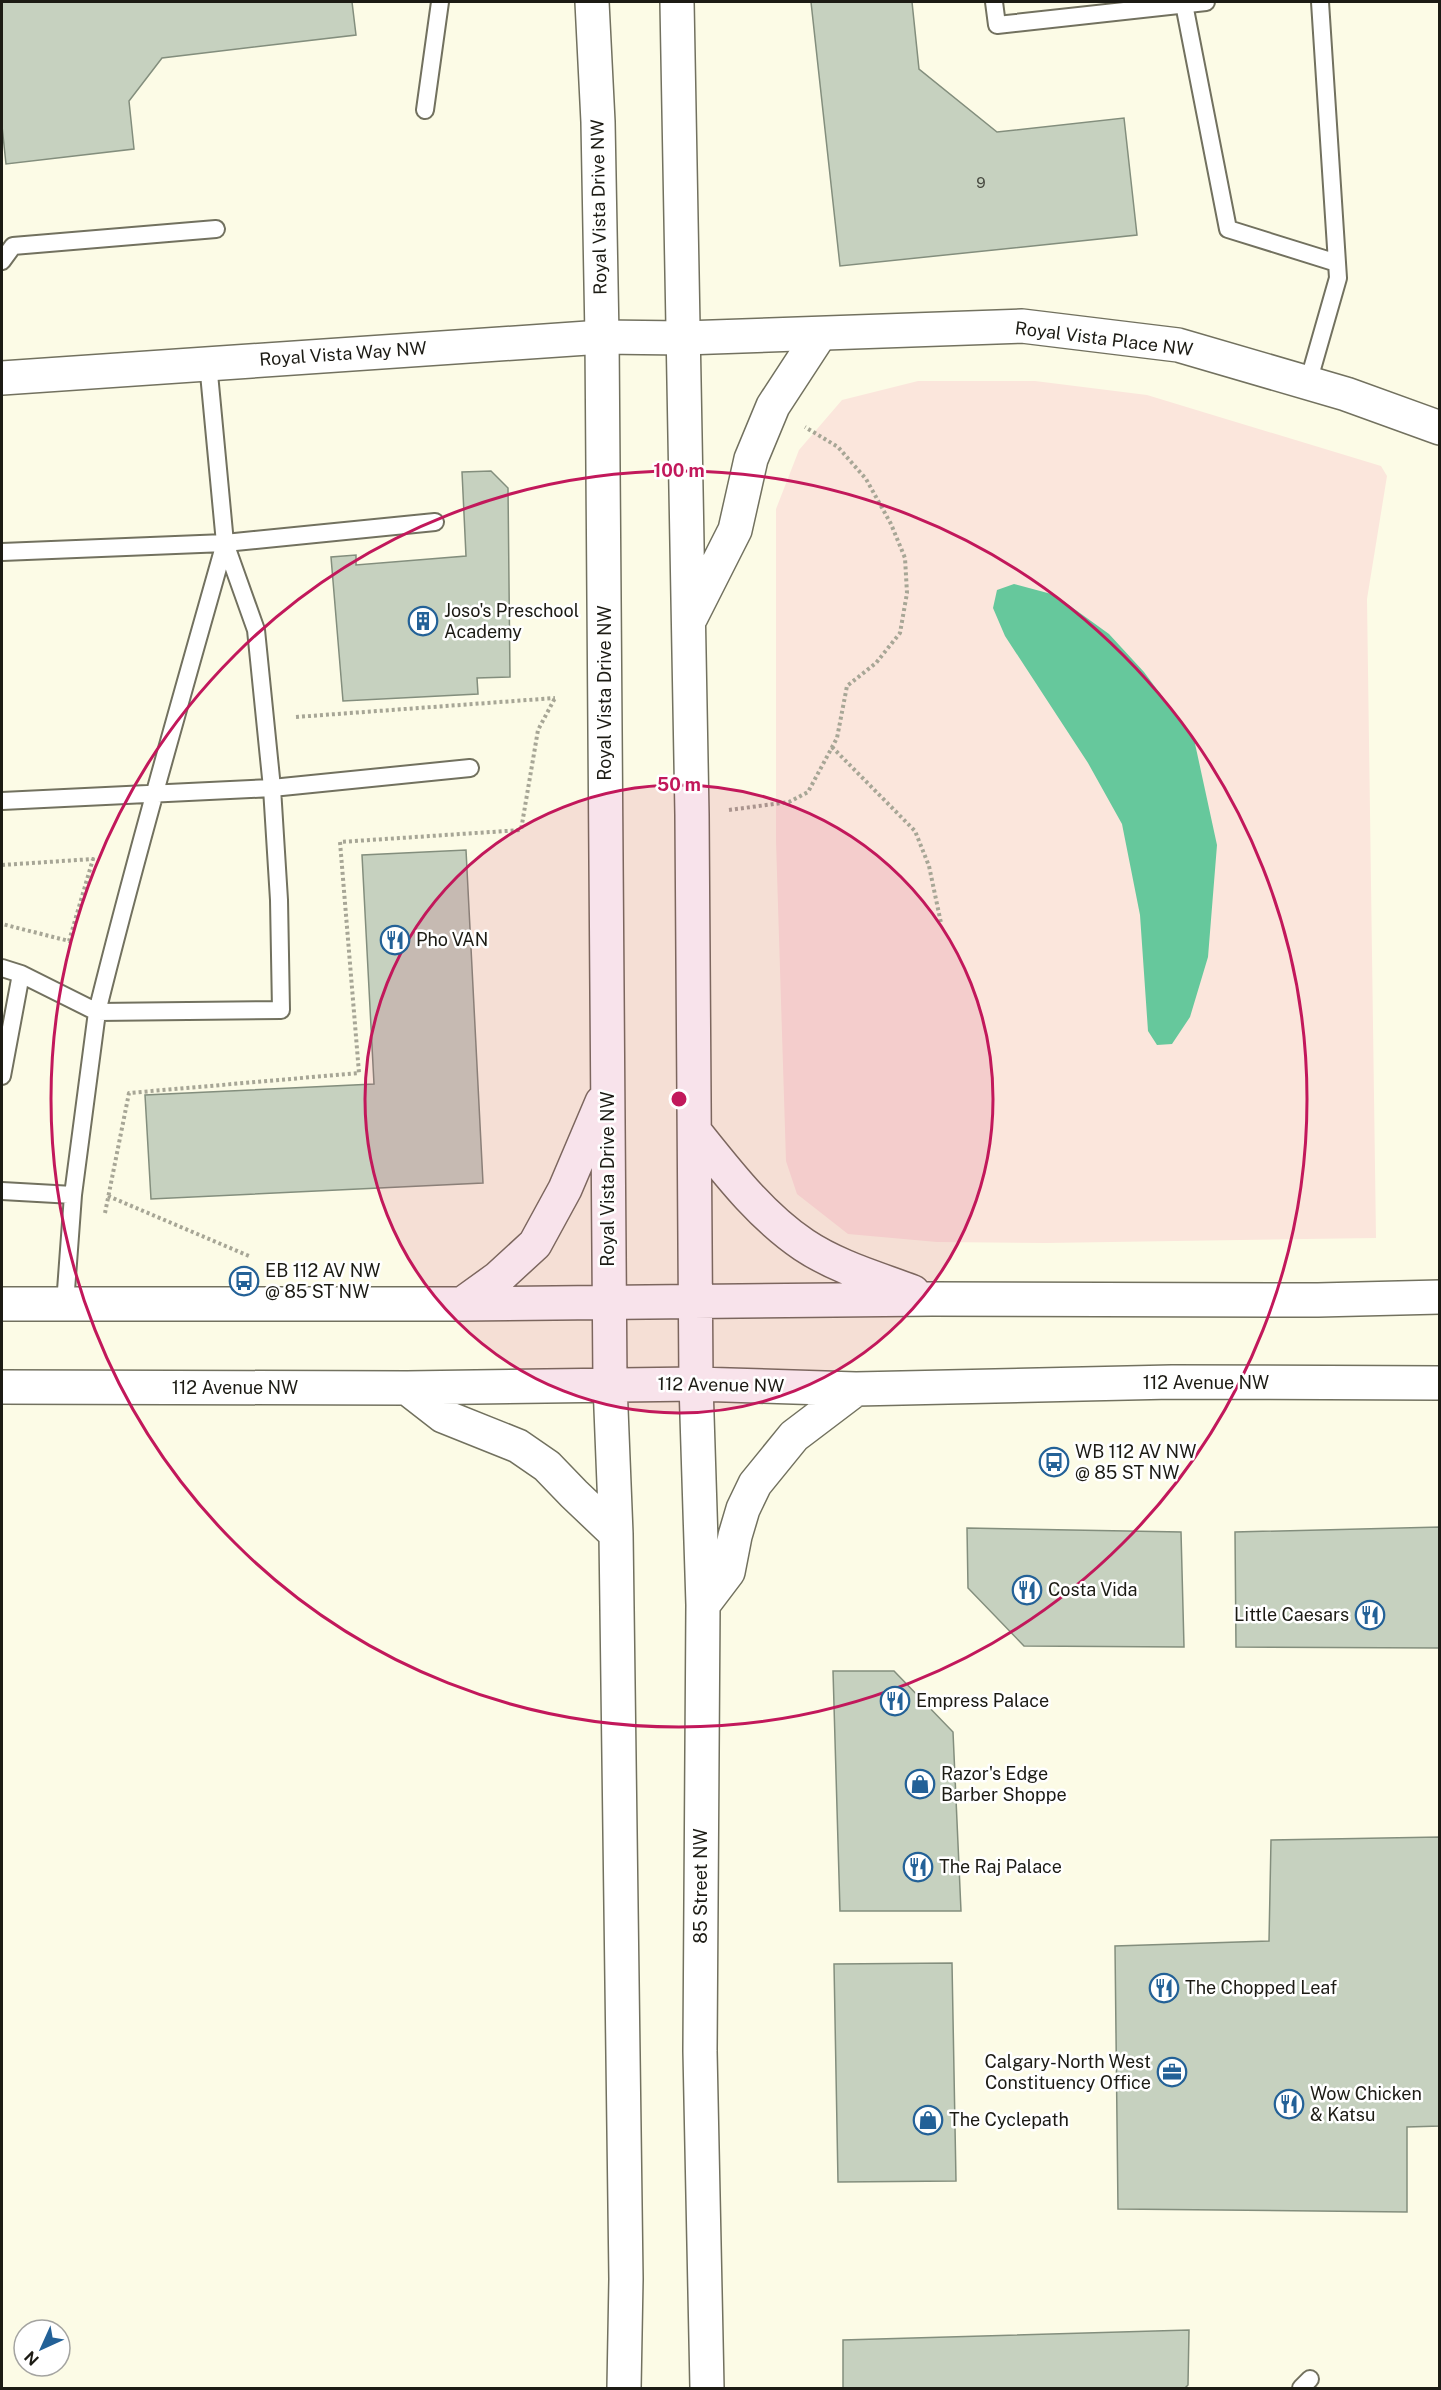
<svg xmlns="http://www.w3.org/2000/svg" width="1441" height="2390" viewBox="0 0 1441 2390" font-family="'Public Sans',sans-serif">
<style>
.green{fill:#fbe6dc}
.water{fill:#66c89c}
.building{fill:#c6d1bf;stroke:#838e7d;stroke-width:1.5}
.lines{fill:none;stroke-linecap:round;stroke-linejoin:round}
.lane-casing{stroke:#72715f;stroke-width:20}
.street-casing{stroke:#72715f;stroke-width:36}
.secondary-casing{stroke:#72715f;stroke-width:36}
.path{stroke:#a7a696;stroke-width:4;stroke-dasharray:3 3;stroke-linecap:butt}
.lane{stroke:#fff;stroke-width:16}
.street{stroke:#fff;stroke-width:33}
.secondary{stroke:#fff;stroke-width:33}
.ring{fill:none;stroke:#c2185b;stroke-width:3}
.labels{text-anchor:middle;stroke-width:5;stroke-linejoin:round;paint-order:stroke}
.number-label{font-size:15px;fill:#46483f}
.street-label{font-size:18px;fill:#1c1b14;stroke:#fff}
.poi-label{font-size:18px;fill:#1c1b14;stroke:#fff;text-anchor:start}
.centre{fill:#c2185b;stroke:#fff;stroke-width:3}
.ring-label{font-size:18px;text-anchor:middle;font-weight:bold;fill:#c2185b;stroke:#fff;stroke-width:5;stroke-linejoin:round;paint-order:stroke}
</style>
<rect width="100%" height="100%" fill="#fcfbe6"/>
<path class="green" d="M918,381H1035L1147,395L1381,466L1387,476L1367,599L1376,1238L1046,1243L937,1242L848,1234L797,1194L786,1161L776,841V509L799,450L842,400Z"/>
<path class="water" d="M1014,584L1055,595L1109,634L1144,672L1194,739L1217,845L1208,957L1190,1017L1172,1044L1157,1045L1148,1031L1140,915L1122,824L1088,763L1005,636L993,608L997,590Z"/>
<path class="building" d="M2,2H352L356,35L162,58L129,101L134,149L6,164L2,126Z
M811,2H912L919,69L997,132L1124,118L1137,235L840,266Z
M491,471L508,488L510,677L477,678L478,694L343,701L331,557L356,555V565L466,556L462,472Z
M466,850L483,1183L151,1199L145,1095L374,1084L362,855Z
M1440,1527V1648L1236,1647L1235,1532Z
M967,1528L1181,1532L1184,1647L1024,1646L968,1588Z
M833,1671H894L953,1732L961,1911H840Z
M1440,1837V2126L1407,2127V2212L1118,2209L1115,1946L1269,1941L1271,1840Z
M952,1963L956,2181L838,2182L834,1964Z
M1189,2330L1188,2385L1185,2388H843V2340Z"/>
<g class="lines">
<g class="lane-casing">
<path id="lane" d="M994,2L997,25L1206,2
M1184,4L1228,229L1337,263
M425,110L440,2
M2,261L13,246L216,229
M208,363L225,543L435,522
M1308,383L1338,278L1320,2
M225,543L256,630L272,788L470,768
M2,552L225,543
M2,801L272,788L279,900L281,1010L97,1012C136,855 181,699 225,543
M2,968L21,974L97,1012L73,1195L65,1304
M2,1076L21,974
M2,1191L73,1195
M1301,2388L1310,2379"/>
</g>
<g class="street-casing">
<path id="street" d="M2,378L602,337L684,338L1022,326L1178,345L1346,394L1440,428"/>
</g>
<g class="secondary-casing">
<path id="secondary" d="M592,2L598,122L602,337L610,1384L616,1534L626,2279L624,2388
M677,2L692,815L696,1384L703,1605L700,2051L707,2388
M691,617L735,530L751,459L773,406L820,334
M696,1133C728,1173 761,1216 804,1245C837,1267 876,1278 913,1292
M2,1304H462L932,1299L1318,1300L1440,1297
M462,1304L498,1278L535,1244L565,1189L602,1102
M2,1387L407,1388L696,1384L856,1389L1172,1382L1440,1383
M407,1388L443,1416L518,1446L547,1466L574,1494L616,1534
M703,1605L728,1572L735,1536L743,1509L755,1484L794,1436L856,1389"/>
</g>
<path class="path" d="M296,717L555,698
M832,747L915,831L929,866L941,923
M729,810L789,802L808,792L837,738L847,686L876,663L900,633L907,593L905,558L891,524L866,479L838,447L805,427
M2,865L93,859L69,941L2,924
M108,1196L249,1256
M105,1213L129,1093L359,1073L340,842L521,830L538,730L555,698"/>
<use href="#lane" class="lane"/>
<use href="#street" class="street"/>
<use href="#secondary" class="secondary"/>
</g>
<circle cx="679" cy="1099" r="314" fill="#c2185b" fill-opacity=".12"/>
<g class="ring">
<circle cx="679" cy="1099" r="314"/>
<circle cx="679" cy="1099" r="628"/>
</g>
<defs>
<g id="building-ring" transform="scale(1.5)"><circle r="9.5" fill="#fff" stroke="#236197" stroke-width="1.5"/><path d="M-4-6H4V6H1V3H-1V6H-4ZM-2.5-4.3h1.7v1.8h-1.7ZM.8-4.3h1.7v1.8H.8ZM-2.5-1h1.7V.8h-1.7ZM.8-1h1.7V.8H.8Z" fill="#236197"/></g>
<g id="restaurant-ring" transform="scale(1.5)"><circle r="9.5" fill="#fff" stroke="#236197" stroke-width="1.5"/><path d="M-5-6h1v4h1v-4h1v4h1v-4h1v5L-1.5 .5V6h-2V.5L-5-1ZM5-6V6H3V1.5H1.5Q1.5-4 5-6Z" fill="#236197"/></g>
<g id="bus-ring" transform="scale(1.5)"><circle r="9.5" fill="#fff" stroke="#236197" stroke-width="1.5"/><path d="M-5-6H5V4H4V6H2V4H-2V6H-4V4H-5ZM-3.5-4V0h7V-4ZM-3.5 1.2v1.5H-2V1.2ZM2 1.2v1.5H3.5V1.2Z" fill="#236197"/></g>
<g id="shop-ring" transform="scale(1.5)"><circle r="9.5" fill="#fff" stroke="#236197" stroke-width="1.5"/><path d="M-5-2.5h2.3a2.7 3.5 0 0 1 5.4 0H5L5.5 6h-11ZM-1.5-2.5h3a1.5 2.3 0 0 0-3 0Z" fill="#236197"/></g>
<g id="office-ring" transform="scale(1.5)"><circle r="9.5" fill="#fff" stroke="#236197" stroke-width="1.5"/><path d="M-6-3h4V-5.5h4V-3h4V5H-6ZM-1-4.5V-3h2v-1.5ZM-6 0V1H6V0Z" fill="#236197"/></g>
</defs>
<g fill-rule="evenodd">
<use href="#building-ring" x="423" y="621"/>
<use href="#restaurant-ring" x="395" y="940"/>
<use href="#bus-ring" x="244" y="1281"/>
<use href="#bus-ring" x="1054" y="1462"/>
<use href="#restaurant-ring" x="1027" y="1590"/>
<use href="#restaurant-ring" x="1370" y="1615"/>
<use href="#restaurant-ring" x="895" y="1701"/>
<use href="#shop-ring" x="920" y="1784"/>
<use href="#restaurant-ring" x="918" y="1867"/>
<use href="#restaurant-ring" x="1164" y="1988"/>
<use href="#office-ring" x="1172" y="2072"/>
<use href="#restaurant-ring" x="1289" y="2104"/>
<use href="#shop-ring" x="928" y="2120"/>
</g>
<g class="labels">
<g class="number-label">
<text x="981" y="188">9</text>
</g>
<g class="street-label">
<text transform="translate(599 207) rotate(-91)" y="6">Royal Vista Drive NW</text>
<text transform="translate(1104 339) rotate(7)" y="6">Royal Vista Place NW</text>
<text transform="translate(343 354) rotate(-4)" y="6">Royal Vista Way NW</text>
<text transform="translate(605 693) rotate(-90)" y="6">Royal Vista Drive NW</text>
<text transform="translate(608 1179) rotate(-90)" y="6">Royal Vista Drive NW</text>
<text x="1206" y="1389">112 Avenue NW</text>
<text transform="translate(721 1385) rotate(1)" y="6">112 Avenue NW</text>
<text x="235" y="1394">112 Avenue NW</text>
<text transform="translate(701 1886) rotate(-90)" y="6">85 Street NW</text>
</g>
<g class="poi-label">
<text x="444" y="617">Joso's Preschool<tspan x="444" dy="21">Academy</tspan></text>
<text x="416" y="946">Pho VAN</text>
<text x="265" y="1277">EB 112 AV NW<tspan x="265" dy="21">@ 85 ST NW</tspan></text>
<text x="1075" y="1458">WB 112 AV NW<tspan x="1075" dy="21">@ 85 ST NW</tspan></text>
<text x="1048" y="1596">Costa Vida</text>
<text x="1349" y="1621" text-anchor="end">Little Caesars</text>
<text x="916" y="1707">Empress Palace</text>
<text x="941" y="1780">Razor's Edge<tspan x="941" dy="21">Barber Shoppe</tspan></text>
<text x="939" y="1873">The Raj Palace</text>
<text x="1185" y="1994">The Chopped Leaf</text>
<text x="1151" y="2068" text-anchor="end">Calgary-North West<tspan x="1151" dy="21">Constituency Office</tspan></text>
<text x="1310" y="2100">Wow Chicken<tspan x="1310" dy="21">&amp; Katsu</tspan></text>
<text x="949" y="2126">The Cyclepath</text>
</g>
</g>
<circle cx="679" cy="1099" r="9" class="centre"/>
<g class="ring-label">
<text x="679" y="477">100 m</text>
<text x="679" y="791">50 m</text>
</g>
<rect width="1441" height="2390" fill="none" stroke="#1c1b14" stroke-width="6"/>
<g transform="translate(42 2348) rotate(225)"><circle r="28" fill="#ffffff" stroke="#a4a4a1" stroke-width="1.5"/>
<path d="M0-4.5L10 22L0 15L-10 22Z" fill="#236197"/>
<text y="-9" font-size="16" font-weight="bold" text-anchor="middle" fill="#1c1b14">N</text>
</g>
</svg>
